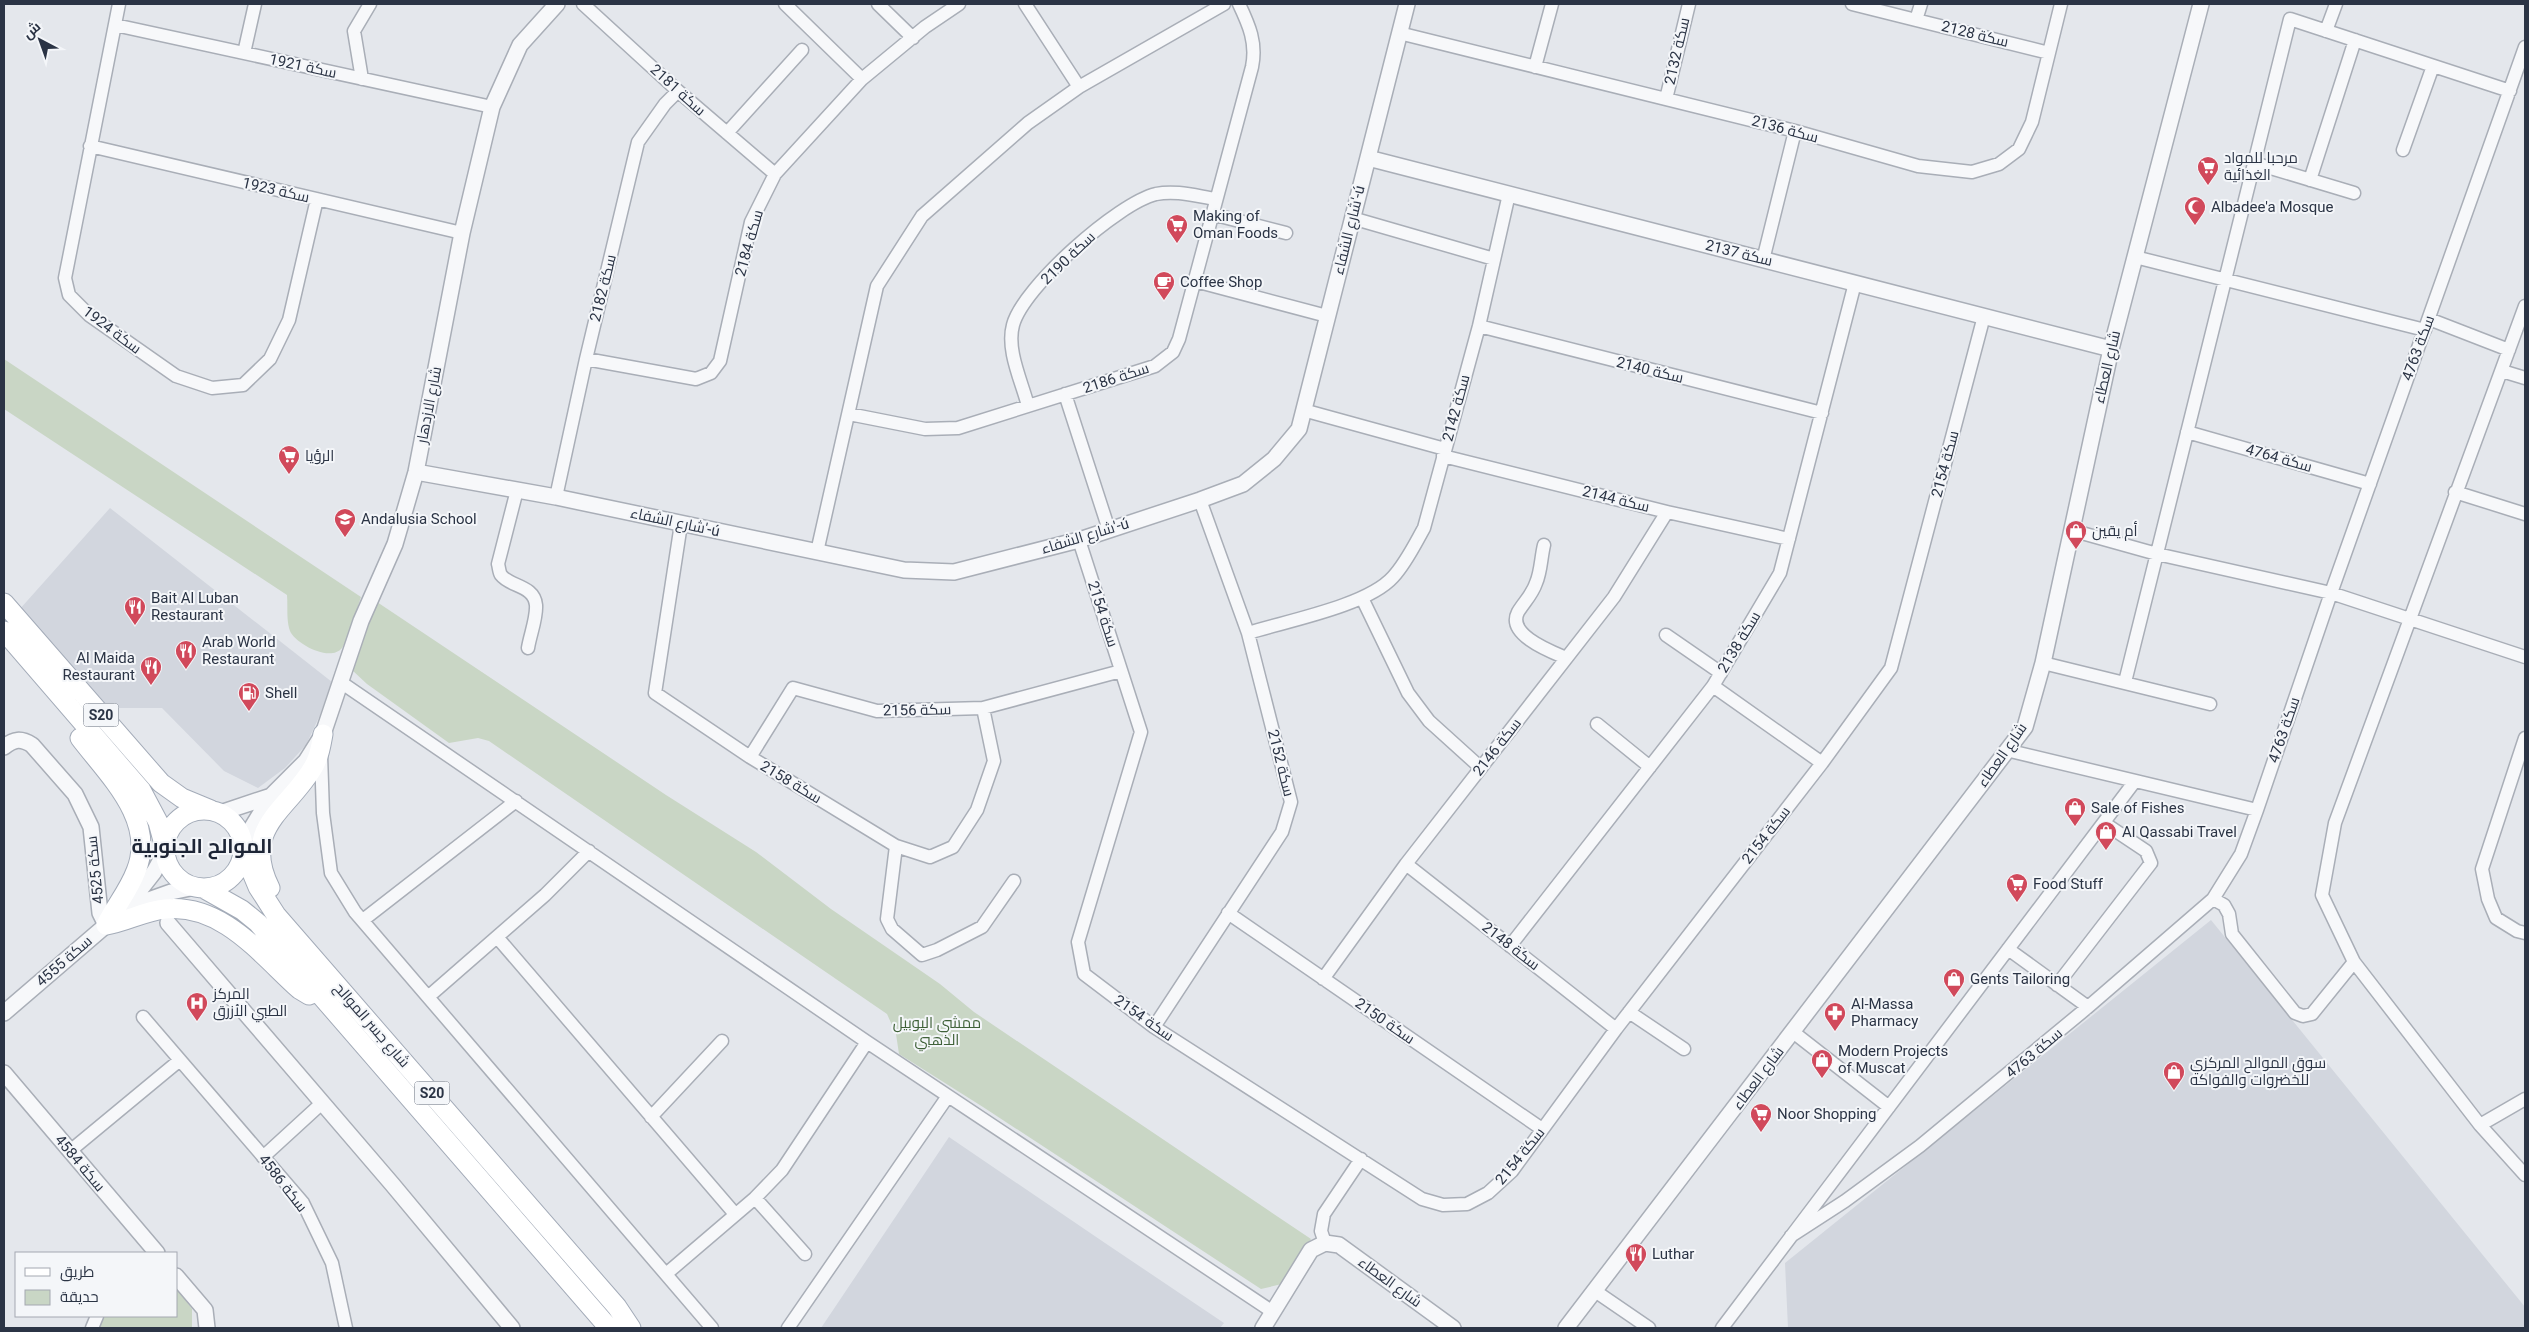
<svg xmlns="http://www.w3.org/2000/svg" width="2529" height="1332" viewBox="0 0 2529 1332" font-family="Roboto,Cairo,sans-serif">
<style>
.built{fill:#d2d6de}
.green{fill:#c9d6c5}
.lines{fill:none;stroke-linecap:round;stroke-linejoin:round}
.minor-casing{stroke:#a9aeb7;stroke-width:15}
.tertiary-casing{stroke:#a9aeb7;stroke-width:18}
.primary-casing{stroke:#a3abb8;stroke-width:21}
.minor{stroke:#f7f8fa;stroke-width:12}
.tertiary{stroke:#f7f8fa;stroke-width:15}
.primary{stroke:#fff;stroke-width:19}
.labels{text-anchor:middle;stroke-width:4;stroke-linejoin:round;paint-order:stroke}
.shield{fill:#f4f6f9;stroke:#676e7b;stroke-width:1}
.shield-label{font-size:14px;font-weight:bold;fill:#2b3445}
.street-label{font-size:15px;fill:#2b3445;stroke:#f4f6f9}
.poi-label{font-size:15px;fill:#2b3445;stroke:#f4f6f9;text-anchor:start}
.park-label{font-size:15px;fill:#3f6138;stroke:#f4f6f9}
.district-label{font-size:20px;font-weight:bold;fill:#1d2536;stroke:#f4f6f9}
</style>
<rect width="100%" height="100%" fill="#e4e7ec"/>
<path class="built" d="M110,508L332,682L320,715L306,745L285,768L258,788L224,771L162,708H105L19,610Z
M2211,920L2525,1307V1328H1788L1785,1263Z
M949,1137L1105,1243L1224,1323L1220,1328H821Z"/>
<path class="green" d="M4,359L361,597C356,611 350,637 342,648C330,663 295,643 290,631C286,620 288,606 287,595L4,409Z
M374,600L666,795L756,852L831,909L940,984L974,1012L1311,1239L1282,1284L1261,1289L983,1107L899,1054L896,1034L887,1014L489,741L478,738L449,743L367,684L352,670Z
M176,1287L192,1309V1328H99L105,1316H176Z"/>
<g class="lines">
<g class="minor-casing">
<path id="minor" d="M119,4L65,278L69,295L89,315L176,376L212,388L243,385L270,359L289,320L317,199
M583,4L678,91L775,174
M785,4L862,79
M878,4L913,38
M1025,4L1079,87
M1852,4L1916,20
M1921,4L1916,20L2049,53
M115,25L492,107
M2326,31L2336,4
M1399,33L1795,131L1918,166L1972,172L1999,164L2019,149L2032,122L2061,4
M244,53L255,4
M1535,67L1552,4
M362,79L354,31L370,4
M1666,99L1689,4
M727,133L802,50
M90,146L462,233
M2403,150L2433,66
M2254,163L2354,193
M2310,180L2355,40
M1212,214L1286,233
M1352,218L1494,259
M2135,257L2425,330
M1763,260L1795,131
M1195,281L1327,316
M2525,306L2335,823L2322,895L2354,962L2480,1125L2525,1175
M2429,319L2509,350
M1479,326L1822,413
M586,359L696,379L711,373L720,361L751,222L775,174L862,79L925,27L959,4
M2502,371L2525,378
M1065,394L1109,530
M1028,406C1022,382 1006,350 1013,325C1023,287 1118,203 1156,194C1176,190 1196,196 1216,199
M1303,410L1445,449
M849,414L925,429L958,428L1155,366L1173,352L1179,339L1252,67C1257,43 1249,25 1239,4
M2187,432L2370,484
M1443,456L1667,512L1789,539
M517,490L498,564C499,567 499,572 501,575C510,587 534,585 536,605C537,618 530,635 528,648
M2455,492L2525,514
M556,497L586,359L638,142L665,104L678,91
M681,524L655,693L750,757L896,846L930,857L953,847L977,810L994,761L983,708
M2071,530L2157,554L2331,593L2525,657
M1079,540L1141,732L1078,942L1084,974L1154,1027L1422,1199L1443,1205L1467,1204L1488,1193L1512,1171L1616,1029L1822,763L1891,668L1984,316
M1544,545C1541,557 1541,572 1536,583C1532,595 1524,602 1518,612C1506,635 1552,652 1566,658
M817,552L877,286L922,216L1028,123L1079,87L1224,4
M1362,598L1408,693L1429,721L1481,768
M1248,633C1286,621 1367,606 1393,577C1406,563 1415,544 1424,528L1479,326L1509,194
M1666,635L1721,673
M2043,663L2210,704
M2125,682L2290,19L2510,91
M342,683L867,1042L1273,1312
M1713,686L1822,763
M1597,724L1650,767
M2525,738L2482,869L2488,899L2496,918L2517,931L2525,933
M2006,750L2257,810
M321,755L323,813L331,873L355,912L712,1328
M750,757L793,688L877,711L983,708L1121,671
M896,846L887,919L892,929L922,955L937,950L982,927L1014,881
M1406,864L1616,1029
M2213,899L2224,905L2229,914L2232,934L2295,1013L2303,1016L2312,1014L2354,962
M1228,913L1542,1129
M363,920L516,801
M497,937L735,1214
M1510,946L1713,686L1780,573L1855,283
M2008,949L2088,1007
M1323,979L1406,864L1614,597L1667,512
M2057,985L2151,863L2146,851L2104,823
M428,997L545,895L589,851
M1629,1012L1684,1049
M143,1017L303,1203L332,1263L346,1328
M1154,1027L1282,832L1291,802L1248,633L1200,500
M1793,1032L1889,1107
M651,1117L722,1041
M2480,1125L2525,1099
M70,1151L180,1060
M263,1157L322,1103
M755,1198L805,1254
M1791,1236L1845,1201L1920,1146L2088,1007L2213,899L2241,854L2257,810L2331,593L2525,47
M1325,1243L1321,1231L1324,1214L1361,1159
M666,1274L755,1198L782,1170L867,1042
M1595,1291L1649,1328
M92,1328L97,1316
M788,1328L948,1096
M1722,1328L2135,781"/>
</g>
<g class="tertiary-casing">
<path id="tertiary" d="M1368,158L2111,349
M416,472L556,497L904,570L954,572L1079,540L1200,500L1243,484L1274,459L1299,429L1407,4
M4,747C14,739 21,738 32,745L75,794L91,827L100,913L106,925
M220,813L271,796
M243,842L271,796L306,761L323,734L361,621L395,544L416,472L462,233L492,107L520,45L557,4
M129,907L171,892L195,887
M168,923L392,1184L512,1328
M4,1013L125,909L154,872L165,852
M4,1073L157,1253
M176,1276L205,1310L207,1328
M1263,1328L1311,1250L1325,1243L1339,1245L1453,1328
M1566,1328L2025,727L2043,663L2111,349L2201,4"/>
</g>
<g class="primary-casing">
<path id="primary" d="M4,603L161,783L182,798L211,810
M4,631L141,790L158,822L165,848
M80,738C108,775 157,820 136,871C129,890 115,907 106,925
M165 849a39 39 0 1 1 78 0a39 39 0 1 1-78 0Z
M243,851L258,887L276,915L617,1307L631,1328
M203,888L242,910L258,923L609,1328
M270,888C239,826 292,808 315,764C320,754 321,745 323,734
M106,925C126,922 144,911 165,909C222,903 261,955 299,989L309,995"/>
</g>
<use href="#minor" class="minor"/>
<use href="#tertiary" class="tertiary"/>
<use href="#primary" class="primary"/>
</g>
<defs>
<g id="supermarket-pin" transform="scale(1.125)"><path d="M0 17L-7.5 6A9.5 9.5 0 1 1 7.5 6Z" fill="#d1495b" stroke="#f4f6f9"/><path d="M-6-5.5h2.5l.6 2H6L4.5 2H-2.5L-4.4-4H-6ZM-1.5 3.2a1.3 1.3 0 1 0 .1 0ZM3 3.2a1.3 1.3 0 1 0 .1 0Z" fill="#fff"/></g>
<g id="mosque-pin" transform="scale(1.125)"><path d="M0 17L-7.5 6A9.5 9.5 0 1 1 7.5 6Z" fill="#d1495b" stroke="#f4f6f9"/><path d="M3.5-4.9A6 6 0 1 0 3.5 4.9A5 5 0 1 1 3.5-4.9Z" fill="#fff"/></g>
<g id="cafe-pin" transform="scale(1.125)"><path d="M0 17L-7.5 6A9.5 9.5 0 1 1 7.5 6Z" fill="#d1495b" stroke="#f4f6f9"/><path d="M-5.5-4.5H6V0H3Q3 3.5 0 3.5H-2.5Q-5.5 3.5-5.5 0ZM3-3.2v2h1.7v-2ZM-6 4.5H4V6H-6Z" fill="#fff"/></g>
<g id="school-pin" transform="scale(1.125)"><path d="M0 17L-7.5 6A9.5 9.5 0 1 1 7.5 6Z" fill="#d1495b" stroke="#f4f6f9"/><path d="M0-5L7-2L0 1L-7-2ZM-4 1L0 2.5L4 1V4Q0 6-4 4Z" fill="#fff"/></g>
<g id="shop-pin" transform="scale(1.125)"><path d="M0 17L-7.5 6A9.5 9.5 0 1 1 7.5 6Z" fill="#d1495b" stroke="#f4f6f9"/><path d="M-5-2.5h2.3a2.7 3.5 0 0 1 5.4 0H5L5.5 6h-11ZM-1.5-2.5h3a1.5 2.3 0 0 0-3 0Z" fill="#fff"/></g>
<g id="restaurant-pin" transform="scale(1.125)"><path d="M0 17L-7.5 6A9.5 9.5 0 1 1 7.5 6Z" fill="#d1495b" stroke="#f4f6f9"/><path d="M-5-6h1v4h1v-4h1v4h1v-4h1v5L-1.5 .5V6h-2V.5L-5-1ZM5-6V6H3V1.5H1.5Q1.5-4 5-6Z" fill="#fff"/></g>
<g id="fuel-pin" transform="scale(1.125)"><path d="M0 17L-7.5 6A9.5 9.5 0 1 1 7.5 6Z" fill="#d1495b" stroke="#f4f6f9"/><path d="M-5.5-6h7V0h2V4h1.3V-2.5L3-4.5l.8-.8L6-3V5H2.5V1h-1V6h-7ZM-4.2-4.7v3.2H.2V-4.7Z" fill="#fff"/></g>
<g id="hospital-pin" transform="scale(1.125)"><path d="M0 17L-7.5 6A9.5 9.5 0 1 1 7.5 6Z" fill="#d1495b" stroke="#f4f6f9"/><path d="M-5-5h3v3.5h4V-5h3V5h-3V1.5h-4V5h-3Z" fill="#fff"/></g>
<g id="pharmacy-pin" transform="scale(1.125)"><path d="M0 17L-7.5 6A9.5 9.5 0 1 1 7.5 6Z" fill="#d1495b" stroke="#f4f6f9"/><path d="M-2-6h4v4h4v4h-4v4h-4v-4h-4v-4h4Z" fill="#fff"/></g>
</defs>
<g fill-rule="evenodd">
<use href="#supermarket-pin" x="2208" y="167"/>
<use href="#mosque-pin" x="2195" y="207"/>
<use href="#supermarket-pin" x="1177" y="225"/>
<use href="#cafe-pin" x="1164" y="282"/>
<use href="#supermarket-pin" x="289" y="456"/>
<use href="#school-pin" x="345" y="519"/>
<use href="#shop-pin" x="2076" y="531"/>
<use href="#restaurant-pin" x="135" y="607"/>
<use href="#restaurant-pin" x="186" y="651"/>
<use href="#restaurant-pin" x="151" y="667"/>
<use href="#fuel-pin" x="249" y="693"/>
<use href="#shop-pin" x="2075" y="808"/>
<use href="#shop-pin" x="2106" y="832"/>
<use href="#supermarket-pin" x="2017" y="884"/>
<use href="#shop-pin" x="1954" y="979"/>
<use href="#hospital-pin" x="197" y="1003"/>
<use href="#pharmacy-pin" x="1835" y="1013"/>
<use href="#shop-pin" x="1822" y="1060"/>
<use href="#shop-pin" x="2174" y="1072"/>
<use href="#supermarket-pin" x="1761" y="1114"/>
<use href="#restaurant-pin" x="1636" y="1254"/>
</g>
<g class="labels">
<g class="shield">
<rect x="83.5" y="703.5" width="35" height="23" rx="4"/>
<rect x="414.5" y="1081.5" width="35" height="23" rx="4"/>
</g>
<g class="shield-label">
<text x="101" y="720">S20</text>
<text x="432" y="1098">S20</text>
</g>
<g class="street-label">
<text transform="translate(1975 34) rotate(14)" y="5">سكة 2128</text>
<text transform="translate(1677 51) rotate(-77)" y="5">سكة 2132</text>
<text transform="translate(303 66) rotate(12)" y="5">سكة 1921</text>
<text transform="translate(678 90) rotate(42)" y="5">سكة 2181</text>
<text transform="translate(1785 129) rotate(15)" y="5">سكة 2136</text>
<text transform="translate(276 190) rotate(13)" y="5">سكة 1923</text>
<text transform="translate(1349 230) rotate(-76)" y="5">شارع الشفاء'-ú</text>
<text transform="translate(749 243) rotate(-74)" y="5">سكة 2184</text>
<text transform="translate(1739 253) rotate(14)" y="5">سكة 2137</text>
<text transform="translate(1068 258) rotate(-44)" y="5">سكة 2190</text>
<text transform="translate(603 288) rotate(-76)" y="5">سكة 2182</text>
<text transform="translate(112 330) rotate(37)" y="5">سكة 1924</text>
<text transform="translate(2418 348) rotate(-70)" y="5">سكة 4763</text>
<text transform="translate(2107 367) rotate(-77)" y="5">شارع العطاء</text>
<text transform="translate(1650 370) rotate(14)" y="5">سكة 2140</text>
<text transform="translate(1116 378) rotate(-18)" y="5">سكة 2186</text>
<text transform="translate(429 405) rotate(-79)" y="5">شارع الازدهار</text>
<text transform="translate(1456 408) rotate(-75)" y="5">سكة 2142</text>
<text transform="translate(2279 458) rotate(16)" y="5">سكة 4764</text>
<text transform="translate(1945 464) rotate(-75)" y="5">سكة 2154</text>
<text transform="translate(1616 499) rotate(14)" y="5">سكة 2144</text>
<text transform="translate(675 522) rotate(12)" y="5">شارع الشفاء'-ú</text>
<text transform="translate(1085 536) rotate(-17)" y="5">شارع الشفاء'-ú</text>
<text transform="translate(1103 614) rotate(72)" y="5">سكة 2154</text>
<text transform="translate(1739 642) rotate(-59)" y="5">سكة 2138</text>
<text transform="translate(917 710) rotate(-1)" y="5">سكة 2156</text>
<text transform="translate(2284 730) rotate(-71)" y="5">سكة 4763</text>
<text transform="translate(1497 747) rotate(-52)" y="5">سكة 2146</text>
<text transform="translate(2002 755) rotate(-55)" y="5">شارع العطاء</text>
<text transform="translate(1281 763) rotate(76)" y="5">سكة 2152</text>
<text transform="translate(791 782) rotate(31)" y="5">سكة 2158</text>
<text transform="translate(1766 835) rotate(-52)" y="5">سكة 2154</text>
<text transform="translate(95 870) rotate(-96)" y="5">سكة 4525</text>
<text transform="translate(1511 946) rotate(38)" y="5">سكة 2148</text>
<text transform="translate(64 961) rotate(-41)" y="5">سكة 4555</text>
<text transform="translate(1144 1018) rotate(35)" y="5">سكة 2154</text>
<text transform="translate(1385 1021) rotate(35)" y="5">سكة 2150</text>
<text transform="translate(372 1025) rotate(49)" y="5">شارع جسر الموالح</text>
<text transform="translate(2034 1053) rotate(-40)" y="5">سكة 4763</text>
<text transform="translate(1758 1078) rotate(-53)" y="5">شارع العطاء</text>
<text transform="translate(1520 1156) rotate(-51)" y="5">سكة 2154</text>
<text transform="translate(80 1163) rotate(50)" y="5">سكة 4584</text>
<text transform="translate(283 1183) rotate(52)" y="5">سكة 4586</text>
<text transform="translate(1390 1282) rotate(36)" y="5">شارع العطاء</text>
</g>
<g class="poi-label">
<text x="2224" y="163">مرحبا للمواد<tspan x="2224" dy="17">الغذائية</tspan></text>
<text x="2211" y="212">Albadee'a Mosque</text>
<text x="1193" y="221">Making of<tspan x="1193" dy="17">Oman Foods</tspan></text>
<text x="1180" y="287">Coffee Shop</text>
<text x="305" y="461">الرؤيا</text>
<text x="361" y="524">Andalusia School</text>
<text x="2092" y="536">أم يقين</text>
<text x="151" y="603">Bait Al Luban<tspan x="151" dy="17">Restaurant</tspan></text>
<text x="202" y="647">Arab World<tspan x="202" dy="17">Restaurant</tspan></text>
<text x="135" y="663" text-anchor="end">Al Maida<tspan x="135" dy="17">Restaurant</tspan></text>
<text x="265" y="698">Shell</text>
<text x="2091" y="813">Sale of Fishes</text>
<text x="2122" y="837">Al Qassabi Travel</text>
<text x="2033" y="889">Food Stuff</text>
<text x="1970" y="984">Gents Tailoring</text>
<text x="213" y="999">المركز<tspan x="213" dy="17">الطبي الأزرق</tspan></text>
<text x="1851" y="1009">Al-Massa<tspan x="1851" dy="17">Pharmacy</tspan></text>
<text x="1838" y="1056">Modern Projects<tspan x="1838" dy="17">of Muscat</tspan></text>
<text x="2190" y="1068">سوق الموالح المركزي<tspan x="2190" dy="17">للخضروات والفواكه</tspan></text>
<text x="1777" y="1119">Noor Shopping</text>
<text x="1652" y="1259">Luthar</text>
</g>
<g class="park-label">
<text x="937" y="1028">ممشى اليوبيل<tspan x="937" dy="17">الذهبي</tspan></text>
</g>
<g class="district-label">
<text x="202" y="853">الموالح الجنوبية</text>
</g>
</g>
<rect width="2529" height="1332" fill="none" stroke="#2b3445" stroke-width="10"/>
<rect x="15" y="1252" width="162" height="65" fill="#f4f6f9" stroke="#a4a8b1"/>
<rect x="25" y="1268" width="25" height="8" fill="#ffffff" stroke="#a4a8b1"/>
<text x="60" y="1277" font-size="15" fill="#2b3445">طريق</text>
<rect x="25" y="1290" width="25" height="15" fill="#c9d6c5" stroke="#a4a8b1"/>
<text x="60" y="1302" font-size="15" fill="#2b3445">حديقة</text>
<g transform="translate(40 40) rotate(319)" stroke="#f4f6f9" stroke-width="4" paint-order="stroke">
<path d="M0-4L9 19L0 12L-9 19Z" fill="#2b3445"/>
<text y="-8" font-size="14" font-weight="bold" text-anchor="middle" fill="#2b3445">ش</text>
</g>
</svg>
